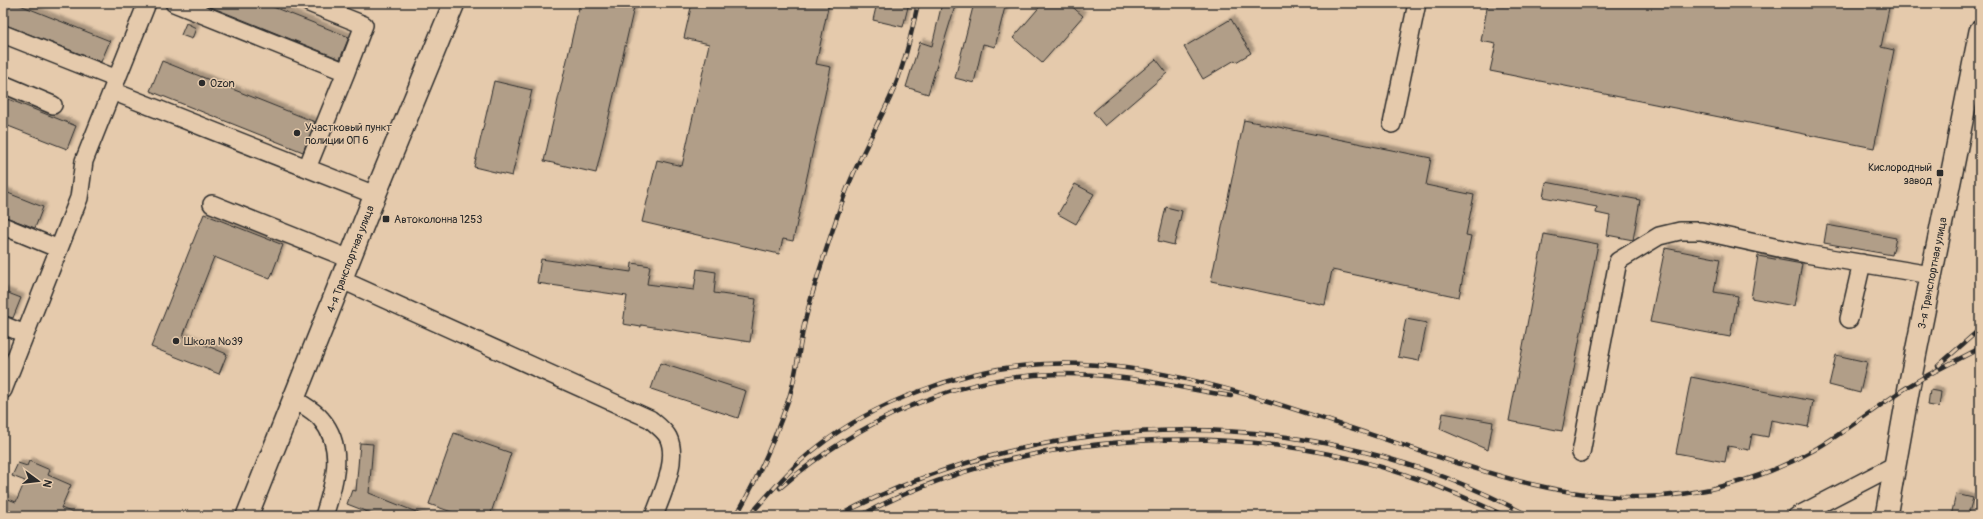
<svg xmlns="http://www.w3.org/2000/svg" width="1983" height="519" viewBox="0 0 1983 519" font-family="Pangolin,sans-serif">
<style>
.building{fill:#b19e88;stroke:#2b2b2b;filter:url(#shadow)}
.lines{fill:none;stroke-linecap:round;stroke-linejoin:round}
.minor-casing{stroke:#2b2b2b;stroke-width:20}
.major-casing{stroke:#2b2b2b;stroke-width:24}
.minor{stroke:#e5caac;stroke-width:17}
.major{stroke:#e5caac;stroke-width:21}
.rail-casing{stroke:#2b2b2b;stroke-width:4.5}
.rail{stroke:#e5caac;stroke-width:3;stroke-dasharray:9;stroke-linecap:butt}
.poi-dot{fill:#2b2b2b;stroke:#e5caac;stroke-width:1.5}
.labels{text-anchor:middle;stroke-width:3;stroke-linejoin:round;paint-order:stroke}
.poi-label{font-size:11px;fill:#2b2b2b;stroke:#e5caac;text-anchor:start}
.street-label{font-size:11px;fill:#2b2b2b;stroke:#e5caac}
</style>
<defs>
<filter id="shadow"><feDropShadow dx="3.5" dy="-3.5" stdDeviation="1" flood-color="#0004"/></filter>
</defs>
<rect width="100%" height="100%" fill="#e5caac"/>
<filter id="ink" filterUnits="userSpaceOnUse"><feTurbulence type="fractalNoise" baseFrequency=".025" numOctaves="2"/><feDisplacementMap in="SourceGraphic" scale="8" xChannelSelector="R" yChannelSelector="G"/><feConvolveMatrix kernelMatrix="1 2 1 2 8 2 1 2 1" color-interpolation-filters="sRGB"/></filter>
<g filter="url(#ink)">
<path class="building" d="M3,3H15L110,41L101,62L3,24Z
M201,3H263L349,37L340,59Z
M580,3H635L596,173L544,161Z
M692,3H829L816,64L831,67L793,241L783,239L779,254L642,222L657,160L682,166L709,44L684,38Z
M877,3H909L903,27L873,20Z
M942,3H956L928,94L906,87L920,42L932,46Z
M974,3H1006L995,47L983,44L974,83L955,78Z
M1043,3H1068L1083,16L1042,63L1013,38Z
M1488,3L1504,6V3H1890L1881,47L1894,50L1874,148L1490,71L1496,44L1481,41Z
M1231,19L1251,53L1236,62L1235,60L1203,79L1184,47Z
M186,23L196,28L192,39L181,35Z
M1156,59L1167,73L1105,126L1093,112Z
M162,61L315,122L303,152L150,91Z
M494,81L532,90L512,176L474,167Z
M3,97L76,126L67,149L3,124Z
M1244,120L1431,158L1426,185L1474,195L1466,235L1471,236L1459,297L1332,270L1325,305L1211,281Z
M1546,182L1640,200L1633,240L1607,235L1610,216L1596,213L1597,207L1543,197Z
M1075,184L1094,194L1076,224L1058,214Z
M3,191L43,207L35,228L3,216Z
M1166,207L1182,211L1174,245L1158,241Z
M204,214L283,245L270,279L214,257L183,336L227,354L219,374L151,347Z
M1827,225L1896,238L1892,255L1824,243Z
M1544,234L1598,244L1562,431L1509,421Z
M1665,248L1720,259L1714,292L1738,296L1730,337L1650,322Z
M1758,256L1802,264L1794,306L1751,298Z
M541,259L631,272L632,263L650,266L647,284L694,290L697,269L716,272L714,293L756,299L750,342L641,325V327L623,324L627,296L537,283Z
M3,291L21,298L13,318L3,315Z
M1406,319L1427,323L1419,361L1398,357Z
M1836,355L1867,362L1860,393L1829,385Z
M660,363L746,391L738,418L651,389Z
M1691,377L1813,401L1808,427L1771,420L1768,437L1752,434L1749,450L1728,446L1725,462L1676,453Z
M1930,390L1941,392L1939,407L1928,405Z
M1443,413L1493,422L1488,450L1440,429Z
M454,433L511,453L490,516H463L429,504Z
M360,443L373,444L369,493L426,516H378L347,504L352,490L356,491Z
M29,461L50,470L48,475L71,485L61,508L81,516H3V497L16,502L25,481L12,476L18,463L27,466Z
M1956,494L1973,498L1968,516H1951Z"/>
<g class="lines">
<g class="minor-casing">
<path id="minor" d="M174,3L346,72L307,168
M309,3L364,25L346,72
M3,34L117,79
M3,84L53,105
M112,91L375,195
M1392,124L1417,3
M212,204L350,259
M3,226L59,249
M342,280L650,419C656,424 665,431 668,437C679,459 662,495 654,516
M1849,319L1862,263
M3,325L25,334
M3,390L79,198L84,161L147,3
M294,399C303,405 315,411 321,419C346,448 334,485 324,516
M1581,453L1618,261L1659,236L1680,231H1701L1806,254L1931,275
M1797,516L1895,465"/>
</g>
<g class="major-casing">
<path id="major" d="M247,516L375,195L454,3
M1886,516L1909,387L1980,31"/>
</g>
<use href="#minor" class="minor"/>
<use href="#major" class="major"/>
<g class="rail-casing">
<path id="rail" d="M1938,366L1980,329
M780,488C858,421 956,375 1060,374C1117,373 1175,387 1231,396
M736,516C758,478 775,439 789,398C797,373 799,346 805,321C814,284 827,247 839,211C852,171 872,136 890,98C904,68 911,35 918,3
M749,516C770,493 790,468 815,449C846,424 882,405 920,391C959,376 1001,366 1044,364C1165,358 1300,412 1414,449C1488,473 1562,499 1642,497C1701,496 1763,479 1814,450C1847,431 1877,406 1909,386C1932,372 1956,361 1980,348
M838,516C1052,403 1316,400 1529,516
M860,516C1003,438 1191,422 1348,458C1403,471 1455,492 1505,516"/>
</g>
<use href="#rail" class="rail"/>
</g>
</g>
<g class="poi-dot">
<circle cx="202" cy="83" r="4"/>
<circle cx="297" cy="133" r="4"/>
<rect x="1936" y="169" width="8" height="8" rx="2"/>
<rect x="382" y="215" width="8" height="8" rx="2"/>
<circle cx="176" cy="341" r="4"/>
</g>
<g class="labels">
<g class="poi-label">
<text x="210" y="87">Ozon</text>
<text x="305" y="131">Участковый пункт<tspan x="305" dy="13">полиции ОП 6</tspan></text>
<text x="1932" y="171" text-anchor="end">Кислородный<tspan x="1932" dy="13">завод</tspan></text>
<text x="394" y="223">Автоколонна 1253</text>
<text x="184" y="345">Школа №39</text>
</g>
<g class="street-label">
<text transform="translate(350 259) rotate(-69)" y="4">4-я Транспортная улица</text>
<text transform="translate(1932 273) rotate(-79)" y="4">3-я Транспортная улица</text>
</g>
</g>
<rect width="1983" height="519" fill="none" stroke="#e5caac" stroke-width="16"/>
<rect x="8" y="8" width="1967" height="503" fill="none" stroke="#2b2b2b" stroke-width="1.5" filter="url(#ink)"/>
<g transform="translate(38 481) rotate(105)" stroke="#e5caac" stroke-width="3" paint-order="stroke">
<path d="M0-3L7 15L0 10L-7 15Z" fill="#2b2b2b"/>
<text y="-6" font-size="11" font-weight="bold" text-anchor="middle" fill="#2b2b2b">N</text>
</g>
</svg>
